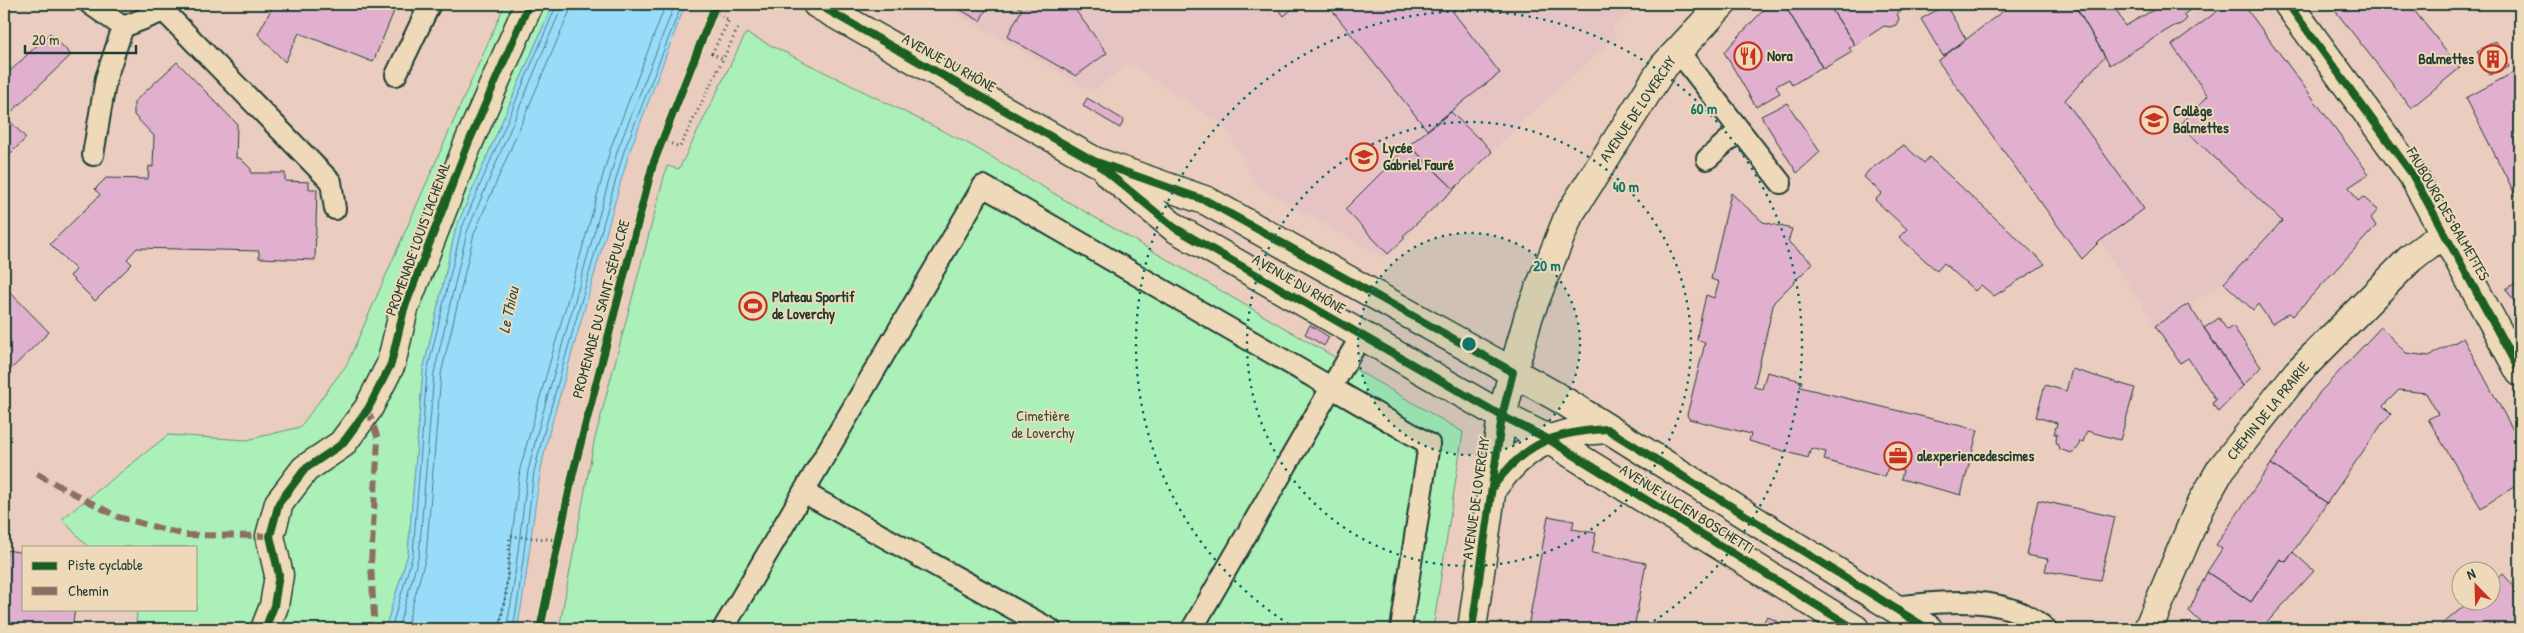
<svg xmlns="http://www.w3.org/2000/svg" width="2524" height="633" viewBox="0 0 2524 633" font-family="'Patrick Hand',sans-serif">
<style>
.built{fill:#e7c4c4}
.green{fill:#abefb9;stroke:#659676}
.water{fill:#98dcfa;stroke:#689cab}
.lines{fill:none;stroke-linecap:round;stroke-linejoin:round}
.shore{stroke:#4f7d83;stroke-width:1}
.building{fill:#e1b0cf;stroke:#1f3d34}
.service-casing{stroke:#1f3d34;stroke-width:24}
.pedestrian-casing{stroke:#1f3d34;stroke-width:31}
.minor-casing{stroke:#1f3d34;stroke-width:31}
.tertiary-casing{stroke:#1f3d34;stroke-width:31}
.primary-casing{stroke:#1f3d34;stroke-width:31}
.path{stroke:#1f3d34;stroke-width:3;stroke-dasharray:1 4;stroke-linecap:butt}
.service{stroke:#eedab8;stroke-width:20}
.pedestrian{stroke:#eedab8;stroke-width:28}
.minor{stroke:#eedab8;stroke-width:28}
.tertiary{stroke:#eedab8;stroke-width:28}
.primary{stroke:#eedab8;stroke-width:28}
.quiet{stroke:#8d6e63;stroke-width:6;stroke-dasharray:12 6;stroke-linecap:butt}
.cycleway-casing{stroke:#eedab8;stroke-width:11}
.cycleway{stroke:#1b5e20;stroke-width:8}
.ring{fill:none;stroke:#0f766e;stroke-width:2.5;stroke-dasharray:2.5 5}
.labels{text-anchor:middle;stroke-width:4;stroke-linejoin:round;paint-order:stroke}
.poi-label{font-size:15px;font-weight:bold;fill:#1f3d34;stroke:#eedab8;text-anchor:start}
.street-label{font-size:15px;fill:#1f3d34;stroke:#eedab8}
.park-label{font-size:15px;fill:#2d4f41;stroke:#eedab8}
.water-label{font-size:16px;font-style:italic;fill:#2b4d48;stroke:#eedab8}
.centre{fill:#0f766e;stroke:#eedab8;stroke-width:2.5}
.ring-label{font-size:15px;text-anchor:middle;font-weight:bold;fill:#0f766e;stroke:#eedab8;stroke-width:4;stroke-linejoin:round;paint-order:stroke}
</style>
<rect width="100%" height="100%" fill="#eacdbf"/>
<filter id="ink" filterUnits="userSpaceOnUse"><feTurbulence type="fractalNoise" baseFrequency=".02" numOctaves="2"/><feDisplacementMap in="SourceGraphic" scale="10" xChannelSelector="R" yChannelSelector="G"/><feConvolveMatrix kernelMatrix="1 2 1 2 8 2 1 2 1" color-interpolation-filters="sRGB"/></filter>
<g filter="url(#ink)">
<path class="built" d="M939,4H1641L1612,29L1617,37L1528,116L1384,258L1257,186L1226,128L1129,63L1093,92Z
M2012,4H2074L2110,65L2174,26L2181,24L2206,4H2243L2369,174L2349,188L2358,201L2363,197L2378,210L2371,218L2376,226L2293,316L2289,313L2272,324L2258,304L2253,310L2224,283L2155,326L2100,241L2082,259L1938,61Z"/>
<path class="green" d="M505,4H553L456,228L423,371L408,554L385,629H136L137,609H196V547H88L62,519L168,435L247,440L300,427L347,364Z
M746,33L969,144L1463,432L1433,629H559L594,442L667,166L679,169Z"/>
<path class="water" d="M553,4H688L682,13L629,153L549,433C532,498 531,564 517,629H385L408,554L423,371L456,228Z"/>
<g class="lines">
<path class="shore" d="M391,629L413,554L427,372L461,230L557,4
M398,629L419,555L434,373L467,232L563,4
M406,629L426,556L441,374L474,234L569,13L571,4
M499,629L505,597L520,469L531,429L611,147L666,4
M506,629L512,598L528,471L538,430L618,149L675,4
M513,629L518,599L534,472L544,432L624,151L682,4"/>
</g>
<path class="building" d="M274,4H397L373,62L299,33L285,62L258,34Z
M950,4H989L980,21Z
M1012,4H1071L1107,53L1076,76L1007,37L1022,9Z
M1276,4H1275H1298L1284,16L1275,6Z
M1327,4H1447L1500,73L1427,130Z
M1584,4H1595L1589,9Z
M1769,4H1784L1822,67L1792,85L1789,79L1776,86L1780,93L1756,107L1724,52Z
M1784,4H1828L1855,45L1849,48L1852,52L1823,69Z
M1828,4H1912L1913,6L1897,13L1899,19L1896,25L1890,27L1884,26L1855,45Z
M1932,4H1945L1966,39L1943,56L1921,19L1940,8L1938,5L1934,7Z
M1945,4H1958L1949,9Z
M2002,4H2012L2005,9Z
M2012,4H2074L2105,56L2065,100L2144,209L2100,241L2082,259L1938,61Z
M2074,4H2108L2109,6L2113,4L2125,26L2164,4H2198L2183,15L2187,19L2181,24L2174,26L2110,65Z
M2227,4H2243L2369,174L2349,187L2358,201L2363,197L2378,210L2371,218L2376,226L2293,316L2289,313L2272,324L2258,304L2253,310L2224,283L2282,221L2180,125L2208,96L2172,45Z
M2330,4H2409L2460,68L2411,108Z
M50,33L71,55L6,117L4,115V77Z
M2496,41L2509,67L2490,75L2477,51Z
M177,62L237,124L236,158H240L251,169V173H285V181L309,182V189H317L315,260L259,258V251L137,248L127,259L132,264L95,301L70,276L76,270L50,244L100,195L95,189L106,178L148,179L149,166L153,167L154,136L134,115V102Z
M2520,69V204L2466,98Z
M1087,98L1124,120L1120,128L1083,106Z
M1787,103L1820,152L1797,173L1761,116Z
M1451,112L1479,139V137L1492,152L1454,189L1409,145Z
M4,115L26,138L4,160Z
M1409,145L1454,189L1403,236L1405,238L1388,254L1345,209Z
M1904,145L1924,163L1929,157L2045,264L1994,296L1981,285L1975,291L1944,263L1937,271L1899,237L1907,229L1875,200L1882,193L1864,177L1868,171Z
M1731,193L1763,222L1792,229L1788,242L1813,263L1774,302L1754,387L1762,389L1767,372L1802,381L1800,387L1978,430L1961,495L1901,479L1903,471L1888,467L1885,477L1824,460L1826,452L1811,448L1808,458L1749,441L1751,434L1689,419L1687,415L1705,343L1697,340L1698,331L1706,295L1714,298L1719,282L1711,279Z
M2520,280V311L2506,289Z
M4,286L49,332L4,376Z
M2188,304L2243,386L2218,412L2212,403L2216,400L2188,358L2180,363L2155,326Z
M2219,318L2227,330L2233,326L2261,367L2243,386L2204,328Z
M1310,325L1329,337L1324,346L1305,334Z
M2381,327L2406,353L2429,356L2463,338L2520,443V483L2481,508L2428,419L2438,414L2426,393L2399,390L2383,406L2391,414L2382,424L2327,503L2271,464L2320,392Z
M2072,369L2135,388L2120,440L2087,431L2083,442L2080,441L2078,448L2071,453L2059,449L2056,441L2057,434H2054L2057,423L2036,417L2045,385L2066,391Z
M2271,464L2327,503L2286,562L2280,559L2251,602L2207,572L2222,549L2216,545Z
M2038,500L2115,517L2100,580L2045,571L2048,559L2026,555Z
M1548,516L1574,521L1572,529L1596,533L1592,553L1646,563L1634,629H1542L1528,627Z
M7,550L24,553V609H75L72,629H4V573Z
M2293,552L2314,571L2261,629H2208L2189,611L2207,572L2251,602L2280,559L2286,562Z
M2503,574L2520,593V629H2437L2471,600H2492V584Z
M1767,616L1790,629H1760Z"/>
<g class="lines">
<g class="service-casing">
<path id="service" d="M90,4L123,27L164,11L331,182L335,209
M1678,51L1781,183
M396,75L430,4
M93,155L106,78L123,27
M1707,159L1740,130
M803,492L1050,629
M1892,607C1942,602 2005,592 2046,629
M723,629L983,186L1429,444L1401,629
M1192,629L1361,336"/>
</g>
<g class="pedestrian-casing">
<path id="pedestrian" d="M265,629L274,606L279,575L270,536L279,503L305,469L342,444L368,409L391,364L404,309L468,144L529,4"/>
</g>
<g class="minor-casing">
<path id="minor" d="M2288,4L2412,174L2520,372
M1513,372L1529,315L1569,215L1664,66L1722,4
M2148,629L2200,506L2221,469L2297,373L2411,258L2444,233"/>
</g>
<g class="tertiary-casing">
<path id="tertiary" d="M1491,490C1524,444 1552,432 1607,429
M1472,629L1502,416L1513,372"/>
</g>
<g class="primary-casing">
<path id="primary" d="M817,4L1094,161L1207,201L1559,398L1928,629
M1108,173L1175,228L1502,416L1548,439L1855,629"/>
</g>
<path class="path" d="M713,11L729,20L712,53L723,59
M662,140L680,147L738,28
M499,629L506,594L510,536L560,540
M540,629L573,473L653,164L716,4"/>
<use href="#service" class="service"/>
<use href="#pedestrian" class="pedestrian"/>
<use href="#minor" class="minor"/>
<use href="#tertiary" class="tertiary"/>
<use href="#primary" class="primary"/>
<path class="quiet" d="M368,409L378,439L371,564L374,617L370,629
M37,474L118,517L185,535L270,536"/>
<g class="cycleway-casing">
<path id="cycleway" d="M817,4L1094,161L1207,201L1513,372L1502,416L1472,629
M2288,4L2412,174L2520,372
M1101,167L1175,228L1502,416L1548,439L1855,629
M1492,488C1525,443 1553,432 1607,429L1928,629
M265,629L274,606L279,575L270,536L279,503L305,469L342,444L368,409L391,364L404,309L468,144L529,4
M540,629L573,473L653,164L716,4"/>
</g>
<use href="#cycleway" class="cycleway"/>
</g>
</g>
<circle cx="1469" cy="344" r="111" fill="#0f766e" fill-opacity=".12"/>
<g class="ring">
<circle cx="1469" cy="344" r="111"/>
<circle cx="1469" cy="344" r="222"/>
<path d="M1295 628A333 333 0 1 1 1643 628"/>
</g>
<defs>
<g id="restaurant-ring" transform="scale(1.4375)"><circle r="9.5" fill="#eedab8" stroke="#c8321e" stroke-width="1.5"/><path d="M-5-6h1v4h1v-4h1v4h1v-4h1v5L-1.5 .5V6h-2V.5L-5-1ZM5-6V6H3V1.5H1.5Q1.5-4 5-6Z" fill="#c8321e"/></g>
<g id="building-ring" transform="scale(1.4375)"><circle r="9.5" fill="#eedab8" stroke="#c8321e" stroke-width="1.5"/><path d="M-4-6H4V6H1V3H-1V6H-4ZM-2.5-4.3h1.7v1.8h-1.7ZM.8-4.3h1.7v1.8H.8ZM-2.5-1h1.7V.8h-1.7ZM.8-1h1.7V.8H.8Z" fill="#c8321e"/></g>
<g id="school-ring" transform="scale(1.4375)"><circle r="9.5" fill="#eedab8" stroke="#c8321e" stroke-width="1.5"/><path d="M0-5L7-2L0 1L-7-2ZM-4 1L0 2.5L4 1V4Q0 6-4 4Z" fill="#c8321e"/></g>
<g id="stadium-ring" transform="scale(1.4375)"><circle r="9.5" fill="#eedab8" stroke="#c8321e" stroke-width="1.5"/><path d="M0-5a6.5 5 0 1 0 0 10a6.5 5 0 1 0 0-10ZM-3.5-1.8h7v3.6h-7Z" fill="#c8321e"/></g>
<g id="office-ring" transform="scale(1.4375)"><circle r="9.5" fill="#eedab8" stroke="#c8321e" stroke-width="1.5"/><path d="M-6-3h4V-5.5h4V-3h4V5H-6ZM-1-4.5V-3h2v-1.5ZM-6 0V1H6V0Z" fill="#c8321e"/></g>
</defs>
<g fill-rule="evenodd">
<use href="#restaurant-ring" x="1748" y="56"/>
<use href="#building-ring" x="2493" y="59"/>
<use href="#school-ring" x="2154" y="120"/>
<use href="#school-ring" x="1364" y="157"/>
<use href="#stadium-ring" x="753" y="306"/>
<use href="#office-ring" x="1898" y="456"/>
</g>
<g class="labels">
<g class="poi-label">
<text x="1767" y="61">Nora</text>
<text x="2474" y="64" text-anchor="end">Balmettes</text>
<text x="2173" y="116">Collège<tspan x="2173" dy="17">Balmettes</tspan></text>
<text x="1383" y="153">Lycée<tspan x="1383" dy="17">Gabriel Fauré</tspan></text>
<text x="772" y="302">Plateau Sportif<tspan x="772" dy="17">de Loverchy</tspan></text>
<text x="1917" y="461">alexperiencedescimes</text>
</g>
<g class="street-label">
<text transform="translate(949 63) rotate(29)" y="5">AVENUE DU RHÔNE</text>
<text transform="translate(1638 109) rotate(-56)" y="5">AVENUE DE LOVERCHY</text>
<text transform="translate(2448 214) rotate(60)" y="5">FAUBOURG DES BALMETTES</text>
<text transform="translate(418 239) rotate(-70)" y="5">PROMENADE LOUIS LACHENAL</text>
<text transform="translate(1299 284) rotate(30)" y="5">AVENUE DU RHÔNE</text>
<text transform="translate(601 309) rotate(-75)" y="5">PROMENADE DU SAINT-SÉPULCRE</text>
<text transform="translate(2268 411) rotate(-51)" y="5">CHEMIN DE LA PRAIRIE</text>
<text transform="translate(1476 498) rotate(-82)" y="5">AVENUE DE LOVERCHY</text>
<text transform="translate(1687 509) rotate(32)" y="5">AVENUE LUCIEN BOSCHETTI</text>
</g>
<g class="park-label">
<text x="1043" y="421">Cimetière<tspan x="1043" dy="17">de Loverchy</tspan></text>
</g>
<g class="water-label">
<text transform="translate(508 310) rotate(-78)" y="6">Le Thiou</text>
</g>
</g>
<circle cx="1469" cy="344" r="8" class="centre"/>
<g class="ring-label">
<text x="1704" y="114">60 m</text>
<text x="1626" y="192">40 m</text>
<text x="1547" y="271">20 m</text>
</g>
<rect width="2524" height="633" fill="none" stroke="#eedab8" stroke-width="20"/>
<rect x="10" y="10" width="2504" height="613" fill="none" stroke="#1f3d34" stroke-width="2" filter="url(#ink)"/>
<rect x="22" y="546" width="175" height="65" fill="#eedab8" stroke="#9b9b83"/>
<rect x="32" y="562" width="25" height="8" fill="#1b5e20" stroke="#9b9b83"/>
<text x="68" y="570" font-size="15" fill="#1f3d34">Piste cyclable</text>
<rect x="32" y="587" width="25" height="8" fill="#8d6e63" stroke="#9b9b83"/>
<text x="68" y="596" font-size="15" fill="#1f3d34">Chemin</text>
<g transform="translate(2476 586) rotate(337)"><circle r="24" fill="#eedab8" stroke="#9b9b83"/>
<path d="M0-4L9 19L0 12L-9 19Z" fill="#c8321e"/>
<text y="-8" font-size="14" font-weight="bold" text-anchor="middle" fill="#1f3d34">N</text>
</g>
<path d="M25 45v8h111v-8" fill="none" stroke="#1f3d34" stroke-width="2.5"/>
<text x="32" y="45" font-size="15" fill="#1f3d34" stroke="#eedab8" stroke-width="4" paint-order="stroke">20 m</text>
</svg>
